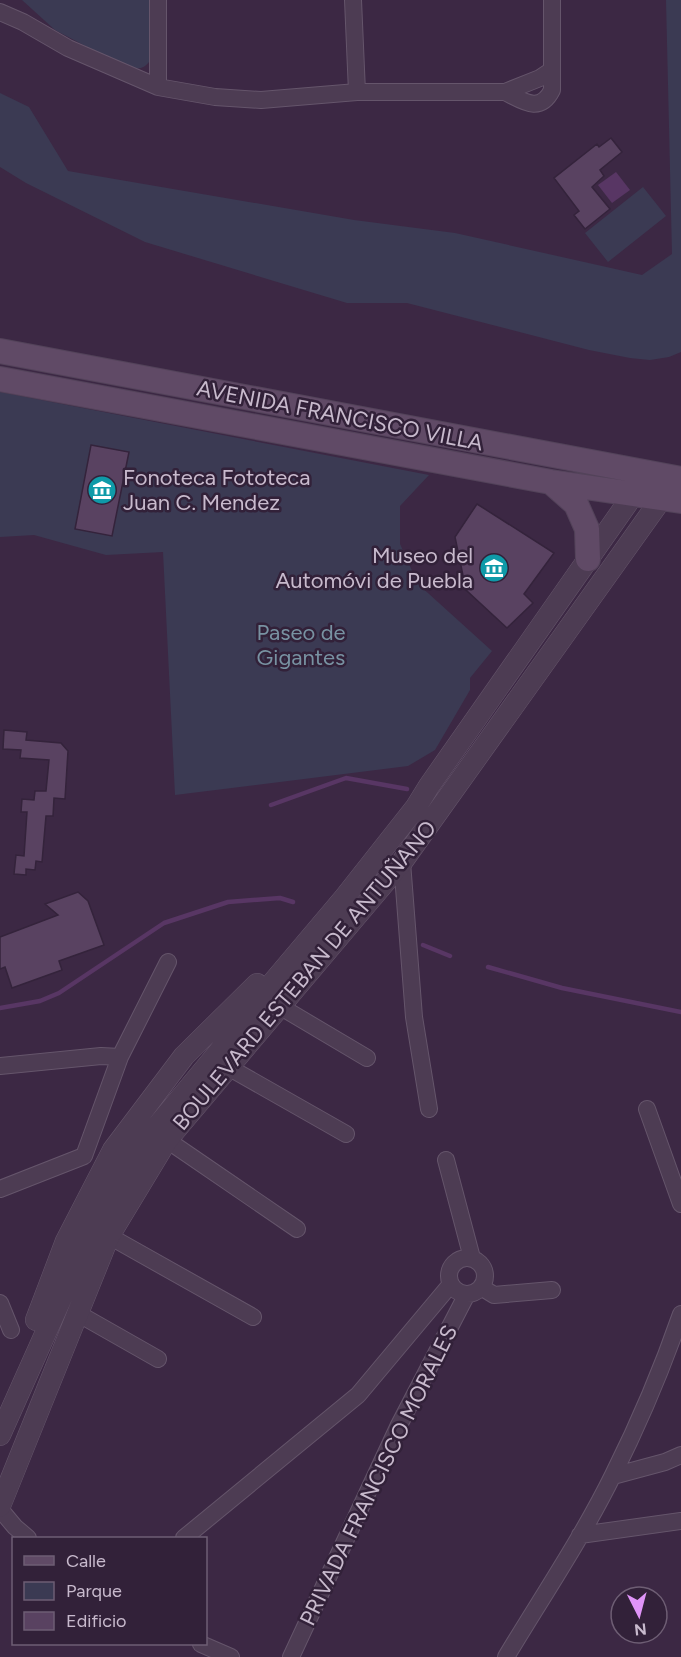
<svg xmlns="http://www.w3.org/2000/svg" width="681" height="1657" viewBox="0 0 681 1657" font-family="Figtree,sans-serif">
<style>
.green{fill:#3b3a53}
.water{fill:#583664}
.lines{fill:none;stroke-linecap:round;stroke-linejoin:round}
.stream{stroke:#583664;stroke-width:4.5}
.building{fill:#594261;stroke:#34233b;stroke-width:1.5}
.minor-casing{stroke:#65556b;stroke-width:18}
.tertiary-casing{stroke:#65556b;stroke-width:22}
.secondary-casing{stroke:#53435a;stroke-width:26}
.minor{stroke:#4d3c53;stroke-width:16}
.tertiary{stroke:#4d3c53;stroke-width:21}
.secondary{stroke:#604a66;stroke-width:24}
.labels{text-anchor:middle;stroke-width:5;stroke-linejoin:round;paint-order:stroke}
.street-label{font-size:22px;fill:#c8bacd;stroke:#322139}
.poi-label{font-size:22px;fill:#c8bacd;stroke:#322139;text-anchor:start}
.park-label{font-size:22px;fill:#7892a2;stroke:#322139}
</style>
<rect width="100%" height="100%" fill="#3c2844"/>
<path class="green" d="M22,0H154C154,12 156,54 149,62C143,70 136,69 127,68L55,30Z
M666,0H681V352L669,357L650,360L630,358L589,350L407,303H347L145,242L26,183L0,167V93L29,107L68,171L354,220L455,233L642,275L672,254Z
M643,187L666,216L608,262L585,233Z
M0,392L429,475L400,506V544L418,584L492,651L470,678V690L435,750L408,766L175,795L163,552L106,555L34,535L0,537Z"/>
<path class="water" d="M616,172L630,190L612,203L598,185Z"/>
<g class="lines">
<path class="stream" d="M271,805L346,778L407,789
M423,945L450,956
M488,967L562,988L681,1012
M0,1008L40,1001L59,993L164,923L228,902L280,898L293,902"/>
</g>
<path class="building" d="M611,138L622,152L600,170L604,176L592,187L610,209L585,229L574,215L579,211L554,178L597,144L599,147Z
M91,445L129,452L112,536L75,529Z
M477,504L554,553L524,594L533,603L507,628L466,590L455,537Z
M4,730L27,732L26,740L61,743L68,751L65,799L54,798L53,816H46L42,862L36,861L35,870L26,869V875L14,874L16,855L24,856L27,812H21L22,799L34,800L35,791H46L49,760L20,758L21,750L3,749Z
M78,892L88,901L104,945L59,961L62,970L12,988L5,967L0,969V937L58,915L45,904Z"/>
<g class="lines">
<g class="minor-casing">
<path id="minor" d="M353,0L357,92
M0,12L23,22L68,48L158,87L215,97L261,100L357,92H505L540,78L552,70
M158,87V0
M505,92C523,101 540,114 552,90V0
M402,862L414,1017L429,1109
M281,1007L367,1058
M120,1057L168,962
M0,1066L101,1056L120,1057L84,1156L0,1189
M228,1067L346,1134
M647,1109L681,1204
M167,1140L297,1229
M446,1160L472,1258
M109,1236L253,1317
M449 1276a18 18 0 1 1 36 0a18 18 0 1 1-36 0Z
M481,1287L494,1295L552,1290
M0,1303L11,1330
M77,1313L158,1359
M613,1476L665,1462L681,1455
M0,1509L15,1527L28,1538
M580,1535L681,1521
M184,1538L358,1395L451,1284
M201,1644L231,1657
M291,1657L398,1427L467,1294
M506,1657C542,1597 582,1538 613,1475C639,1423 662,1369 681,1314"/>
</g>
<g class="tertiary-casing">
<path id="tertiary" d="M36,1320L66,1241L113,1150L184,1056L257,984
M0,1435L97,1218L135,1153L218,1053L263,994L345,897L416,807L429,786L633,495L634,480
M0,1506L109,1236L167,1140L402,862L662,498L664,484"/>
</g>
<g class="secondary-casing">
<path id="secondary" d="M0,351L681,479
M0,379L551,482L681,501
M551,482L576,504L587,529L588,559"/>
</g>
<use href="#minor" class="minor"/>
<use href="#tertiary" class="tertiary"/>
<use href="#secondary" class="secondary"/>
</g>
<defs>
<g id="museum-disc" transform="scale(1.5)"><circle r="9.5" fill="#0f9aa8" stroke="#322139"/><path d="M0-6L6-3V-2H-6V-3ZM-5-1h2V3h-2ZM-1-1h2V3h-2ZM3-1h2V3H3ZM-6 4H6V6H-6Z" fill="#fff"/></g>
</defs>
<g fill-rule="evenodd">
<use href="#museum-disc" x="102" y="490"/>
<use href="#museum-disc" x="494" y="568"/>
</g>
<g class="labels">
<g class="street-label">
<text transform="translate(340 415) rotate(11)" y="8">AVENIDA FRANCISCO VILLA</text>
<text transform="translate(304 975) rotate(-50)" y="8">BOULEVARD ESTEBAN DE ANTUÑANO</text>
<text transform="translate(378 1475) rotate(-64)" y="8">PRIVADA FRANCISCO MORALES</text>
</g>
<g class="poi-label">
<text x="123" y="485">Fonoteca Fototeca<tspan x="123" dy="25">Juan C. Mendez</tspan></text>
<text x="473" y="563" text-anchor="end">Museo del<tspan x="473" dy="25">Automóvi de Puebla</tspan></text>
</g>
<g class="park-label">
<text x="301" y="640">Paseo de<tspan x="301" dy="25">Gigantes</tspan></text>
</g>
</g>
<rect x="12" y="1537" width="195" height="108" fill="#322139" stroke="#6e5e74" stroke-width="1.5"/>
<rect x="24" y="1556" width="30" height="9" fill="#604a66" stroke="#6e5e74" stroke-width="1.5"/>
<text x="66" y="1567" font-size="18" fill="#c8bacd">Calle</text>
<rect x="24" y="1582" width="30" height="18" fill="#3b3a53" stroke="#6e5e74" stroke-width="1.5"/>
<text x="66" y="1597" font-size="18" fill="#c8bacd">Parque</text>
<rect x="24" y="1612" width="30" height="18" fill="#594261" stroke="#6e5e74" stroke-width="1.5"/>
<text x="66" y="1627" font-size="18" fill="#c8bacd">Edificio</text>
<g transform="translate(639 1615) rotate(174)"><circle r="28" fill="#322139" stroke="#6e5e74" stroke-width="1.5"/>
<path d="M0-4.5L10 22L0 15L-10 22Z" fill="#e094f8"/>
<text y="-9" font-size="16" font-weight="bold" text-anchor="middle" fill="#c8bacd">N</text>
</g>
</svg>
